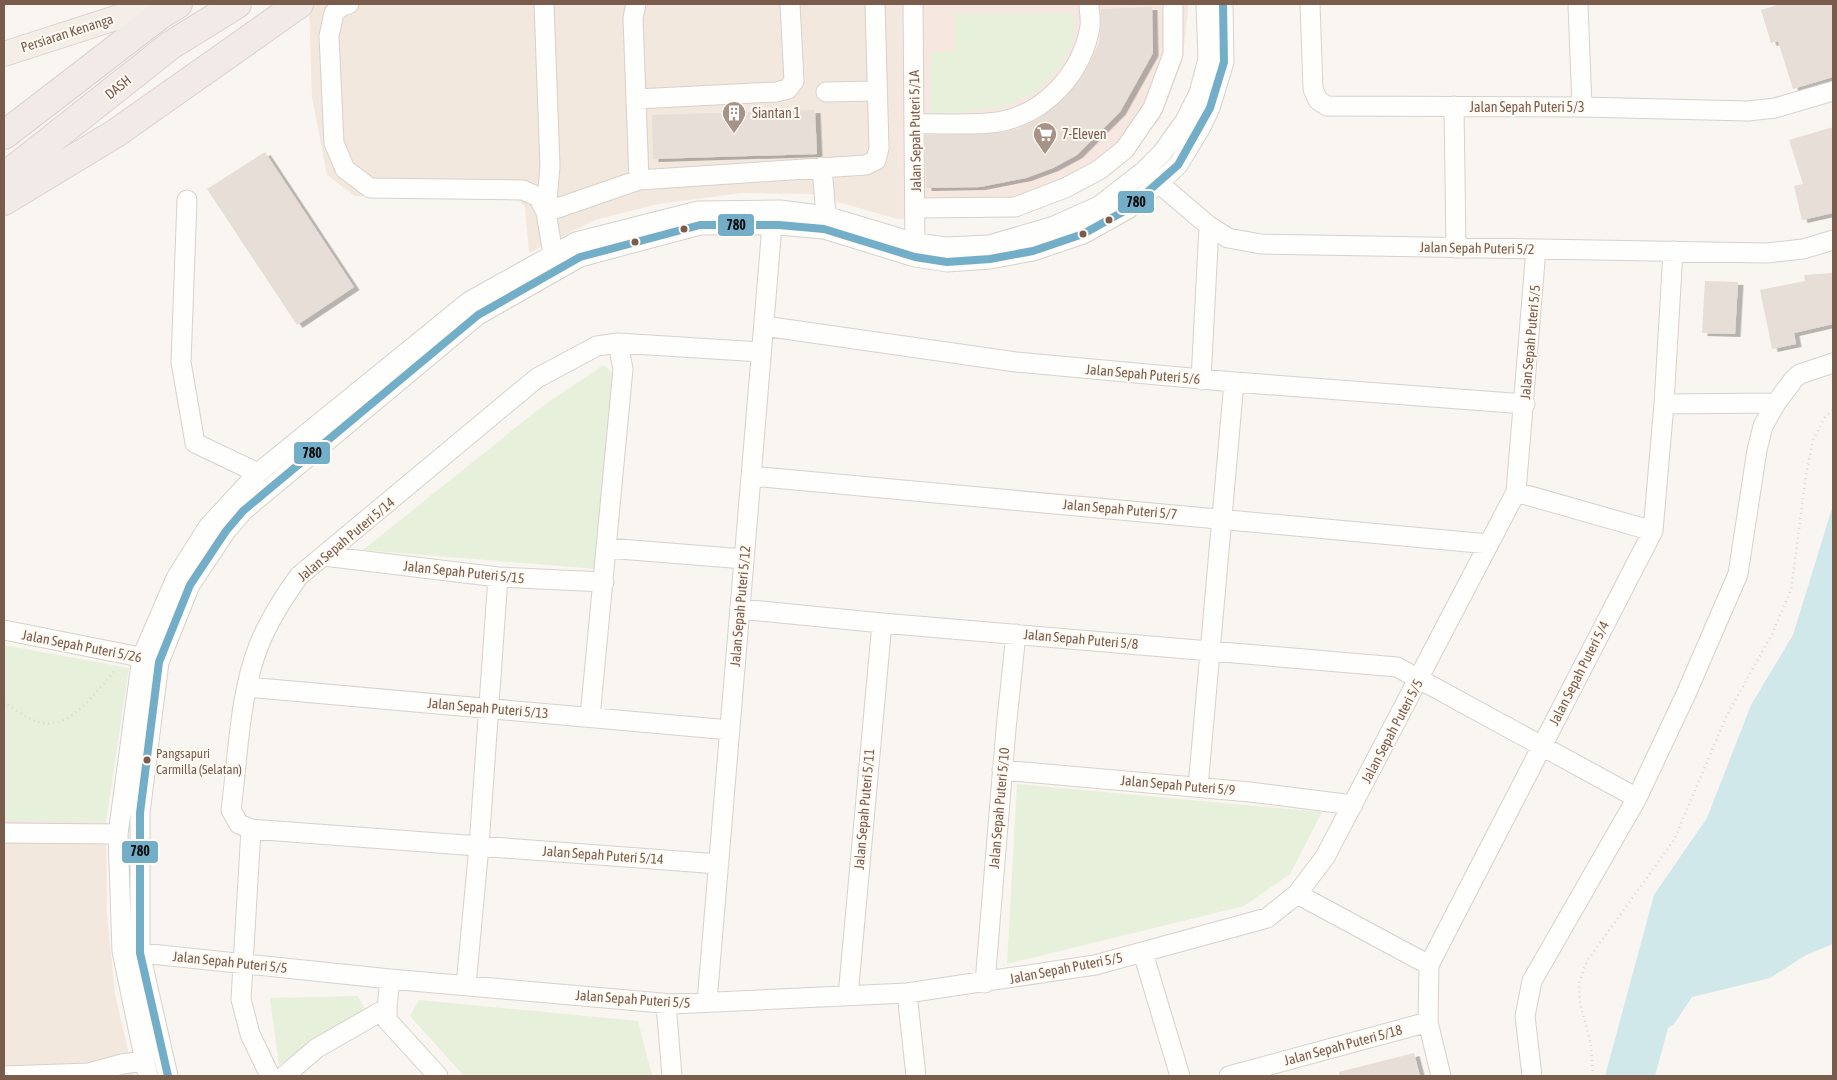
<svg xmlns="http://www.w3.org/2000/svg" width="1837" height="1080" viewBox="0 0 1837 1080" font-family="'Asap Condensed',sans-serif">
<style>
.residential{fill:#f2e8de}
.commercial{fill:#f6e8e1}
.green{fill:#e7f0db}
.water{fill:#d0e8ea}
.building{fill:#e6ded7;filter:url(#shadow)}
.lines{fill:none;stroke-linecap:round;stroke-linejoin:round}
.minor-casing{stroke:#d7d1cb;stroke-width:21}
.major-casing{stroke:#dad1cc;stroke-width:26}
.highway-casing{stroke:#dad1cc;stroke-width:30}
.path{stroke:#dcd5d0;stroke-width:2.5;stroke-dasharray:1 4;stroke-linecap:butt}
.minor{stroke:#fefefd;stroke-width:19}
.major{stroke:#f3eee8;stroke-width:24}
.highway{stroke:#f2eae7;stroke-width:28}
.bus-1-casing{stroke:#fffaf3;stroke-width:11}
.bus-1{stroke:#73aec9;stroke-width:8}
.bus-dot{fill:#7a5c4d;stroke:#fffaf3;stroke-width:2}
.labels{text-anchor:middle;stroke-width:4;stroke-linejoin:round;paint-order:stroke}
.bus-label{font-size:13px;fill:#7a5c4d;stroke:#fffaf3;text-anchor:start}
.street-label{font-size:14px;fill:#7a5c4d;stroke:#fffaf3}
.poi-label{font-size:14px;fill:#7a5c4d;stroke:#fffaf3;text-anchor:start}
.line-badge{stroke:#fffaf3;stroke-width:2}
.pale-badge-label{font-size:14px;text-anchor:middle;font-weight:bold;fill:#111}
</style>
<defs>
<filter id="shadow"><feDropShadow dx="5.5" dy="3" stdDeviation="0" flood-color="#0004"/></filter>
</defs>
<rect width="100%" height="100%" fill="#f9f5f0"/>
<path class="residential" d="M309,4H897V219L810,194L742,193L658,204L595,220L529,253L525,207L515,195L355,196L327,175L312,97Z
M4,820L106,822L107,914L115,994L134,1076H4Z"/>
<path class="commercial" d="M897,4H1188V11L1182,62L1160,120L1121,160L1073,191L1000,217L897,219Z"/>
<path class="green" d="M1074,13L1075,37L1060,68L1036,92L1007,106L930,116L931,52L956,51V14Z
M604,365L615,376L598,569L363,550L544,405Z
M4,645L129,668L106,822L4,820Z
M1017,784L1322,812L1290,874L1244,906L1007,964Z
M358,996L365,1009L279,1065L270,998Z
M419,1000L638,1021L652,1076H464L410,1016Z"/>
<path class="water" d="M1833,505V944L1806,955L1770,978L1692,997L1674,1024L1668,1028L1655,1076H1605L1654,895L1707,818L1751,705L1793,635Z"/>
<path class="building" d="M1781,4H1833V77L1793,89L1778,41L1771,43L1761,10Z
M1152,7L1153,53L1120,112L1077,155L1053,168L1026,178L980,187L926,188L925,135L999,133L1020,128L1037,120L1066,97L1088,66L1099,43L1101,25V9Z
M815,110L817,154L653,159L652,115Z
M1833,127V213L1802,220L1794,186L1803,184L1789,140Z
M265,152L354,287L297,325L207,189Z
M1833,273V324L1794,333L1796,344L1772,349L1760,290L1805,281L1804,275Z
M1705,281L1738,282L1735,334L1702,333Z
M1414,1053L1420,1076H1339V1072Z"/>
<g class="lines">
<g class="minor-casing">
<path id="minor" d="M349,4L342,6L334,13L329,36L334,143L345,169L370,188L523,190L538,197L546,212L555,266
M544,4L550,166L546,212L639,180L866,165L876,160L879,148L875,4
M636,4L633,18L639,180
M913,4L915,255
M1310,4L1313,89L1318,100L1327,106L1582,107L1748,111L1775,108L1833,91
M1578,4L1582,107
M826,92L877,91
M637,99L776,92L788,89L794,81L790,4
M1454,106L1456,248
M914,124C941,123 971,126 998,122C1045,114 1082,73 1090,27C1091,19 1089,11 1089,4
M822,167L826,216
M1149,175L1209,226L1228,238L1261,244L1767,253L1803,249L1833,240
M187,200L181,362L195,443L258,473
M917,208L1015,207L1065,188L1099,170L1125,149L1153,108L1173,54V4
M764,326L1016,362L1234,382L1525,404
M618,343L761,352
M1201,380L1209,226
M1664,404L1776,403
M751,476L1489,544
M1516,492L1653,531
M607,548L744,559
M324,556L498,577L604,582
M740,609L882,623L1397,667L1637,798
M4,630L155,660
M247,687L730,730
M590,717L623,369L618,343L597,346L537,378L299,576C283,598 269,620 259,645C239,695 238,758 231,810L239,824L251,829L719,864
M1002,770L1250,792L1353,805
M1198,787L1234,382
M251,829L241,999L250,1034L270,1076
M4,833L118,834
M1297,894L1429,965
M122,951L390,979L673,1004L907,993L1095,965L1267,918L1297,894L1325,857L1516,492L1536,249
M1143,953L1180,1076
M390,979L387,1008V1020L438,1076
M985,983L1006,729L1016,634
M466,985L479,846L498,577
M907,993L916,1076
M848,996L882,623
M707,1002L773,214
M666,1004L672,1076
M5,1076L89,1073L122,1064L145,1061
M148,1076L122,951L118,834L142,657L176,578L208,527L258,473L470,301L576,242L698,211L780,210L826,216L916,243L946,247L989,245L1054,226L1099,206L1144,171L1162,153L1185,121L1199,93L1208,59L1206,4
M168,1076L140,953V813L159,662L190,585L226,531L243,511L478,315L580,257L700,225H779L824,229L915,257L947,262L990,259L1033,251L1083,234L1128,209L1159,183L1178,165L1201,127L1210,108L1224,62L1223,4
M284,1076L317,1048L387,1008
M1229,1076L1428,1022
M1441,1076L1428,1022L1429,965L1653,531L1664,404L1673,251
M1532,1076L1525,1016L1532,981L1637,798L1686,694L1738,574L1757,450L1763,426L1776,403L1794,379L1800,374L1833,363"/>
</g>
<g class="major-casing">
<path id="major" d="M4,54L159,4"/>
</g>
<g class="highway-casing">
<path id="highway" d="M4,135L160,15L178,4
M4,177L171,45L237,4
M4,201L116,133L299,4"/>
</g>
<path class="path" d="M4,702C14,709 26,718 38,722C69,733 98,689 115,670
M1593,1076L1591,1045L1580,1003L1579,983L1587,961L1674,840L1726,717L1772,634L1791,590L1806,475L1813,440L1825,417L1833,410"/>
<use href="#minor" class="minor"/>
<use href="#major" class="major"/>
<use href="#highway" class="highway"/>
<g class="bus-1-casing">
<path id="bus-1" d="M168,1076L140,953V813L159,662L190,585L226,531L243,511L478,315L580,257L700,225H779L824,229L915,257L947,262L990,259L1033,251L1083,234L1128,209L1178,165L1210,108L1224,62L1223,4"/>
</g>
<use href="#bus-1" class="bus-1"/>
</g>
<defs>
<g id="building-pin" transform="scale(1.25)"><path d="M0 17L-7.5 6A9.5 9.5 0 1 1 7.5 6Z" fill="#a69286" stroke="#fffaf3"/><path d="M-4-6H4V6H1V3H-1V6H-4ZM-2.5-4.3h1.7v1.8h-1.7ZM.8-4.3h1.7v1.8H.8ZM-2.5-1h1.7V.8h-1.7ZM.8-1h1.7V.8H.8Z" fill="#fff"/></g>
<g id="supermarket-pin" transform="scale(1.25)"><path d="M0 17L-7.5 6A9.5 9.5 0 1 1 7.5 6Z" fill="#a69286" stroke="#fffaf3"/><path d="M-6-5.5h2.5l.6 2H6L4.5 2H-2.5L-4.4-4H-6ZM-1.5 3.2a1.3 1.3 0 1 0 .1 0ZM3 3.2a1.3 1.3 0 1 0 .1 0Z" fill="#fff"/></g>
</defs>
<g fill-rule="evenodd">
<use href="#building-pin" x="734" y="113"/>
<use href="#supermarket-pin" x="1045" y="134"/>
</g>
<g class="bus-dot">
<circle cx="1109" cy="220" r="4.5"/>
<circle cx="684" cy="229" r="4.5"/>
<circle cx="1083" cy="234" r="4.5"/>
<circle cx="635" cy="242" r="4.5"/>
<circle cx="147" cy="760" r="4.5"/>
</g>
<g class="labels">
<g class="bus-label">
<text x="156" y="758">Pangsapuri<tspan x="156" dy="16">Carmilla (Selatan)</tspan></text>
</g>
<g class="street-label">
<text transform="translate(67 33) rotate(-18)" y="5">Persiaran Kenanga</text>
<text transform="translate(118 87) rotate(-39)" y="5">DASH</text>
<text x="1527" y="112">Jalan Sepah Puteri 5/3</text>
<text transform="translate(915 131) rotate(-91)" y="5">Jalan Sepah Puteri 5/1A</text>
<text transform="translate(1477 248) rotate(1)" y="5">Jalan Sepah Puteri 5/2</text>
<text transform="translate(1530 342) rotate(-85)" y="5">Jalan Sepah Puteri 5/5</text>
<text transform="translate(1143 374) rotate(5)" y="5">Jalan Sepah Puteri 5/6</text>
<text transform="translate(1120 509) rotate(5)" y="5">Jalan Sepah Puteri 5/7</text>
<text transform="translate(346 539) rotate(-40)" y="5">Jalan Sepah Puteri 5/14</text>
<text transform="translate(464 572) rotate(6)" y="5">Jalan Sepah Puteri 5/15</text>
<text transform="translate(740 606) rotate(-85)" y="5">Jalan Sepah Puteri 5/12</text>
<text transform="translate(1081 639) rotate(5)" y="5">Jalan Sepah Puteri 5/8</text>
<text transform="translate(82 646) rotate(11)" y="5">Jalan Sepah Puteri 5/26</text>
<text transform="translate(1579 673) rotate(-63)" y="5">Jalan Sepah Puteri 5/4</text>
<text transform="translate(488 708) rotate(5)" y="5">Jalan Sepah Puteri 5/13</text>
<text transform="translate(1392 731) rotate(-62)" y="5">Jalan Sepah Puteri 5/5</text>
<text transform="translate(1178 785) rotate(5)" y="5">Jalan Sepah Puteri 5/9</text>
<text transform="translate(999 808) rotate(-85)" y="5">Jalan Sepah Puteri 5/10</text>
<text transform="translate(864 809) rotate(-85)" y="5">Jalan Sepah Puteri 5/11</text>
<text transform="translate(603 855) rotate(4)" y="5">Jalan Sepah Puteri 5/14</text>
<text transform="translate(230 962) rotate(6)" y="5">Jalan Sepah Puteri 5/5</text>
<text transform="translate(1066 968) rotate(-11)" y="5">Jalan Sepah Puteri 5/5</text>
<text transform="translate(633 999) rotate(4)" y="5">Jalan Sepah Puteri 5/5</text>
<text transform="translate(1343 1045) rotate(-15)" y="5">Jalan Sepah Puteri 5/18</text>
</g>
<g class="poi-label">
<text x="752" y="118">Siantan 1</text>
<text x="1062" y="139">7-Eleven</text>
</g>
</g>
<g class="line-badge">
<rect x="1117" y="190" width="38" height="24" rx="5" fill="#73aec9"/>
<rect x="717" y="213" width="38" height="24" rx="5" fill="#73aec9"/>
<rect x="293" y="441" width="38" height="24" rx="5" fill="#73aec9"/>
<rect x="121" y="840" width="38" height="24" rx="5" fill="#73aec9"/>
</g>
<g class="pale-badge-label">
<text x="1136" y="207">780</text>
<text x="736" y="230">780</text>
<text x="312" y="458">780</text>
<text x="140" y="856">780</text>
</g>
<rect width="1837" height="1080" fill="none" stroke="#7a5c4d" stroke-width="10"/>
</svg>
